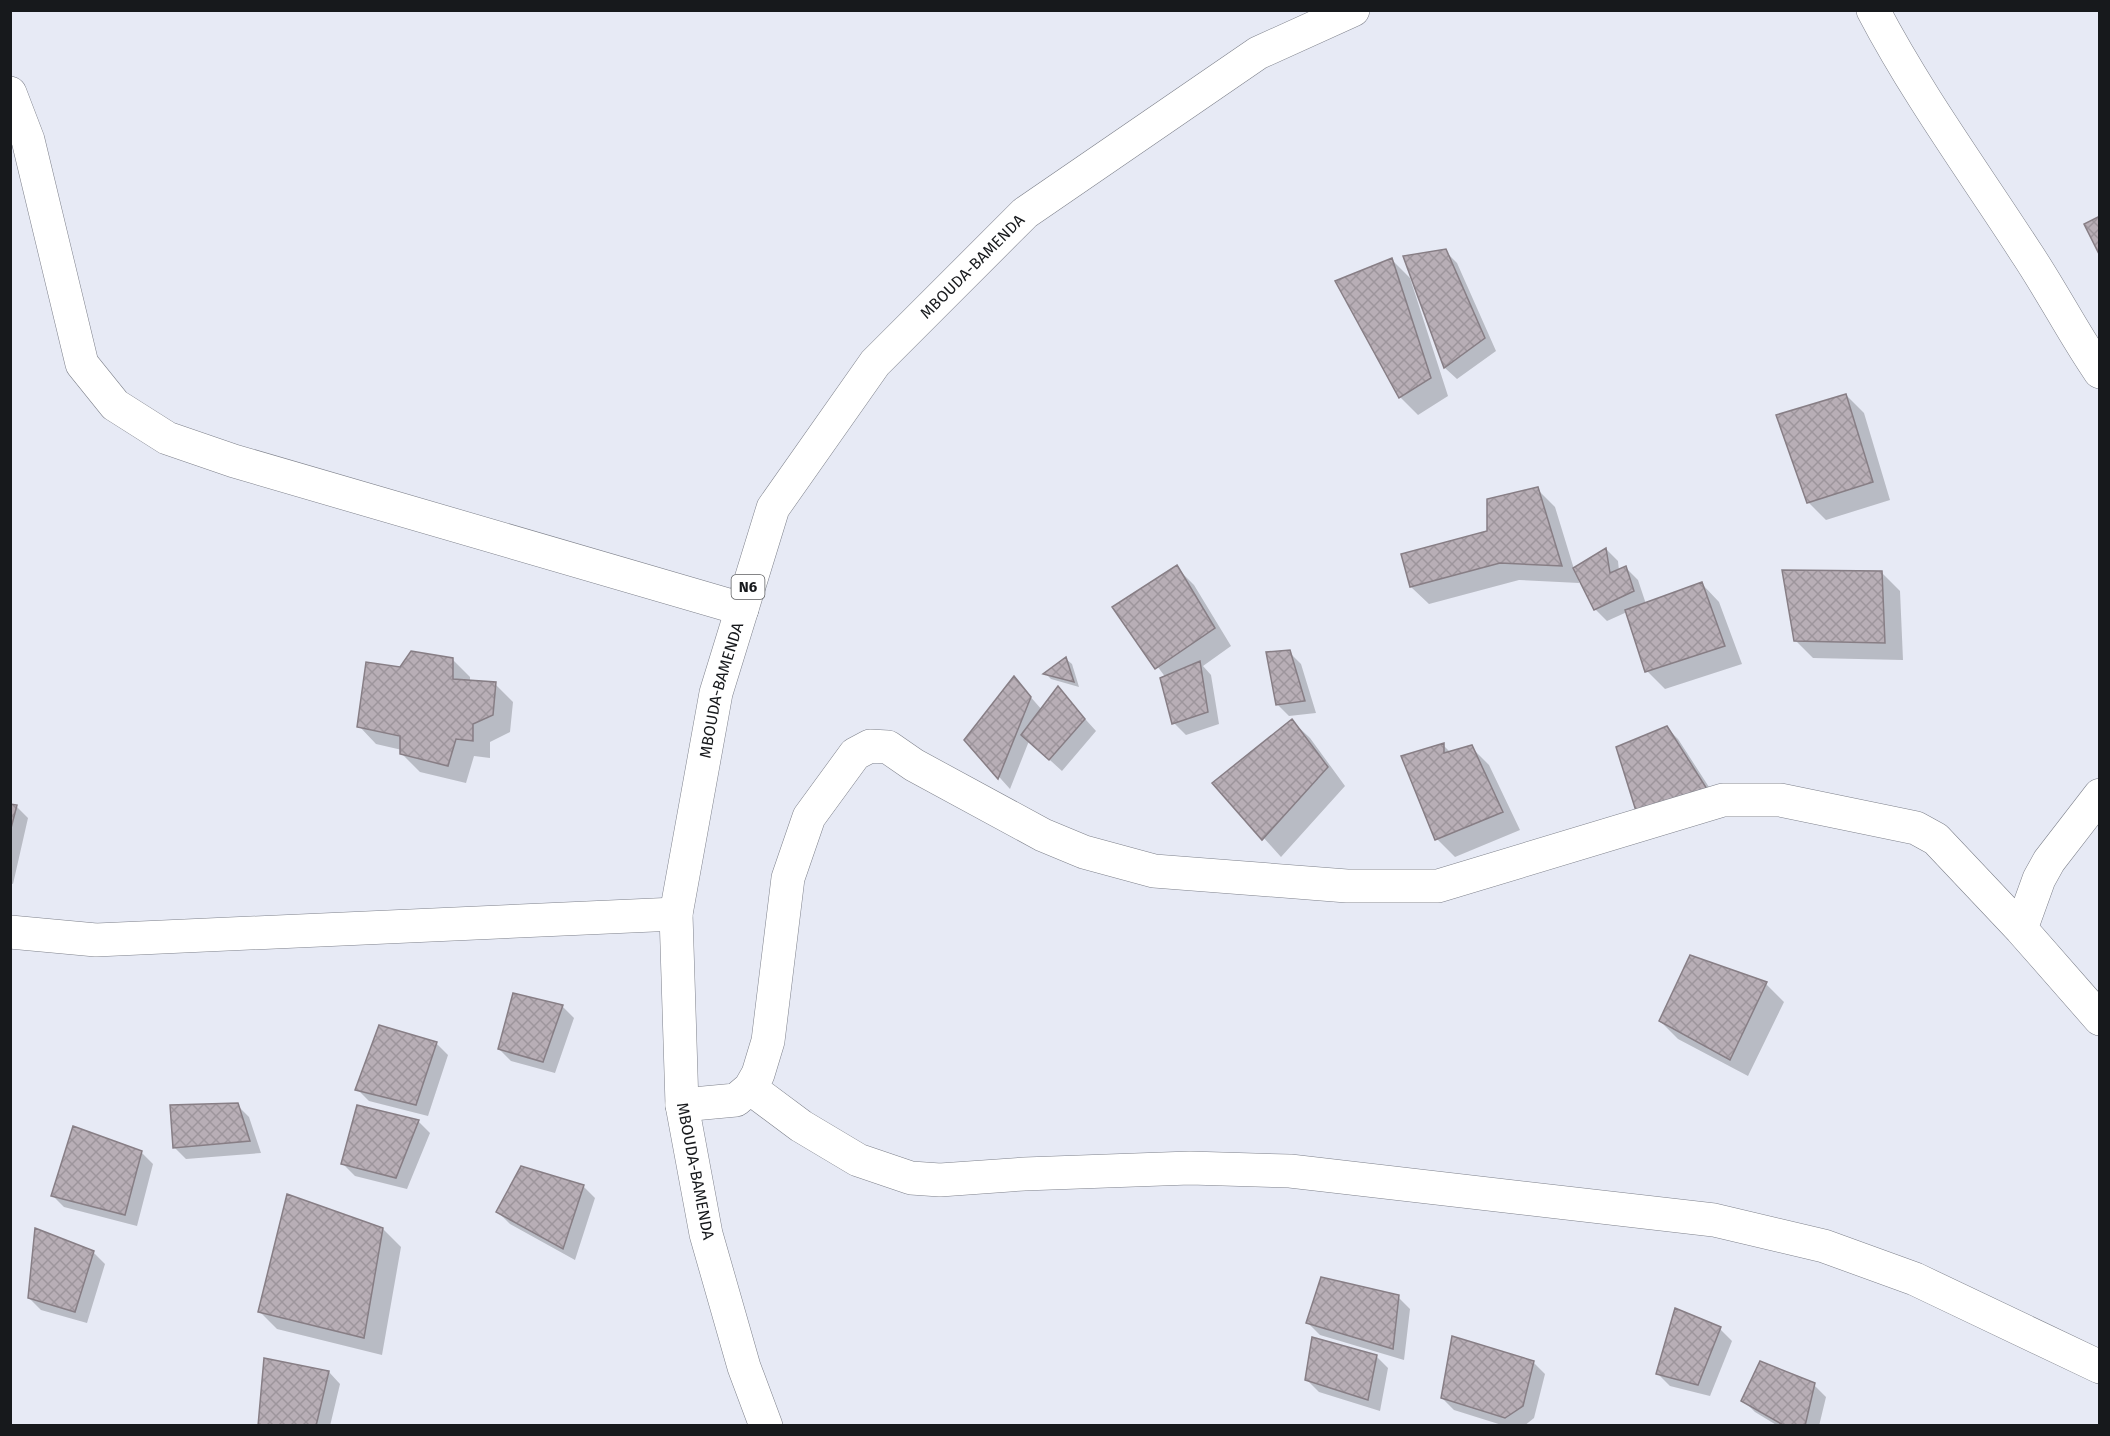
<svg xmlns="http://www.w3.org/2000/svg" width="2110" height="1436" viewBox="0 0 2110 1436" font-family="'Fira Sans',sans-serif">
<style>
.shadow{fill:#0003}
.building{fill:url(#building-cross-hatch);stroke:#877e85;stroke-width:1.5}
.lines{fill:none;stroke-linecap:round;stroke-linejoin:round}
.minor-casing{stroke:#7e818b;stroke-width:34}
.highway-casing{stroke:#7e818b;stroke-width:34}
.minor{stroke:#fff;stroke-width:33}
.highway{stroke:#fff;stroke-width:33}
.labels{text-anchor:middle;stroke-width:4.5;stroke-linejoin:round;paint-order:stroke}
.shield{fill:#fff;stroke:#5d5e60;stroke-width:1.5}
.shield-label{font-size:15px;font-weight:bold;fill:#17191c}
.street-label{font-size:16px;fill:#17191c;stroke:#fff}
</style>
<defs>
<pattern id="building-cross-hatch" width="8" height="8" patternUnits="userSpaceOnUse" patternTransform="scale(1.5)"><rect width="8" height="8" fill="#b8aeb6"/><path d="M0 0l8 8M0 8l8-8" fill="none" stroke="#9d959c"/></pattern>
</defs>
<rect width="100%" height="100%" fill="#e7eaf5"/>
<path class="shadow" d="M1445,251L1457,263L1496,351L1457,379L1445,368L1405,257Z
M1392,260L1410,278L1448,396L1418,415L1400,397Z
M1846,395L1864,413L1890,500L1826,520L1808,502Z
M1537,489L1555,507L1574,569L1606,549L1618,561L1619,571L1626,568L1638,580L1646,604L1702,584L1719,602L1742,664L1665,689L1647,671L1627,612L1607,621L1595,609L1578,574L1579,583L1519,580L1429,604L1411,587L1488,533Z
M1176,567L1194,585L1231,646L1203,666L1211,675L1219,724L1186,735L1174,723L1166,678L1114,608Z
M1882,573L1900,591L1903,660L1813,658L1795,640Z
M1289,652L1301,664L1316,713L1289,716L1277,704Z
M452,659L470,677V682L495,684L513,702L510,732L490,742V758L474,756L466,783L420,772L402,754V750L376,744L359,726L401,668Z
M1066,659L1072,664L1079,687L1051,679L1046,674Z
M1014,678L1042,710L1058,689L1096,731L1062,771L1029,741L1010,789L966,740Z
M1292,721L1310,738L1345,786L1281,857L1214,783Z
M1666,727L1678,739L1718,801L1649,822Z
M1443,745L1451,753L1471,747L1489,765L1520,830L1455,857L1437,839L1403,757Z
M10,806H16L28,818L13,884L10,883Z
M1766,984L1784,1002L1748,1076L1678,1039L1660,1021Z
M562,1006L574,1018L555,1073L511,1061L499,1049Z
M436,1043L448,1055L428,1116L369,1101L357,1089Z
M237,1105L249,1117L261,1153L186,1159L174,1147Z
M418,1121L430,1133L407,1189L355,1176L343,1164Z
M141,1152L153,1164L137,1226L64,1207L52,1195Z
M583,1186L595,1198L575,1260L510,1224L498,1212Z
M383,1229L401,1247L382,1355L277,1329L259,1311Z
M93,1252L105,1264L87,1323L41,1310L29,1298Z
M1398,1297L1410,1309L1404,1360L1320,1335L1308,1323Z
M1720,1329L1732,1341L1710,1396L1670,1386L1658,1374Z
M1376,1356L1388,1368L1380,1411L1319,1392L1307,1380Z
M1533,1362L1545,1374L1534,1418L1524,1426H1505L1454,1410L1442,1398Z
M329,1372L340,1384L330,1426H260Z
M1814,1385L1826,1397L1819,1426H1778L1755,1412L1743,1400Z"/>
<path class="building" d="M2100,216V256L2084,224Z
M1446,249L1485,338L1444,368L1403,256Z
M1392,258L1431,378L1399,398L1335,281Z
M1846,394L1873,482L1807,503L1776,415Z
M1538,487L1562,566L1500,563L1410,587L1401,554L1487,531V499Z
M1606,548L1610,573L1626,566L1634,591L1594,610L1573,568Z
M1177,565L1215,628L1155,669L1112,607Z
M1782,570L1882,571L1885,643L1794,641Z
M1702,582L1725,646L1645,672L1625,610Z
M1290,650L1305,701L1276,705L1266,652Z
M411,651L453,658V679L496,682L493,715L473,724V741L456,739L448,766L400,754V736L357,727L366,662L400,667Z
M1066,657L1074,682L1043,674Z
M1200,661L1208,712L1172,724L1160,678Z
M1014,676L1031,697L998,779L964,740Z
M1058,686L1085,719L1049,760L1021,735Z
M1292,719L1328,767L1262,840L1212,783Z
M1667,726L1707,789L1636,811L1616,747Z
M1444,743V753L1472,745L1503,812L1435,840L1401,756Z
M10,804L17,805L10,832Z
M1690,955L1767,982L1730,1060L1659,1021Z
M513,993L563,1005L543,1062L498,1049Z
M379,1025L437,1042L416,1105L355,1090Z
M238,1103L250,1141L173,1148L170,1105Z
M357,1105L419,1120L396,1178L341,1164Z
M73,1126L142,1151L125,1215L51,1196Z
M521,1166L584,1185L563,1249L496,1212Z
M287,1194L383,1228L364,1338L258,1312Z
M35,1228L94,1251L75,1312L28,1298Z
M1321,1277L1399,1295L1393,1349L1306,1323Z
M1675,1308L1721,1327L1698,1385L1656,1374Z
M1452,1336L1534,1361L1523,1406L1505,1418L1441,1398Z
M1312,1337L1377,1355L1368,1400L1305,1380Z
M264,1358L329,1371L316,1426H258Z
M1760,1361L1815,1383L1805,1426H1785L1741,1401Z"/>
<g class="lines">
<g class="minor-casing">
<path id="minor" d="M1873,10C1917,94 1974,172 2025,251C2052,291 2073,333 2100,372
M10,93L28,140L82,364L115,405L167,438L234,461L742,609
M2021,929L2039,879L2049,861L2100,795
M10,932L96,940L676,914
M750,1088L801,1126L858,1160L911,1178L940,1180L1024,1174L1190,1168L1290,1171L1714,1220L1824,1246L1915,1279L2100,1367
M682,1105L736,1100L750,1088L758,1074L768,1041L788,878L809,817L855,754L870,746L888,747L914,765L1043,835L1084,852L1154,871L1347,886H1438L1723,800H1780L1916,828L1936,839L2021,929L2100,1019"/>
</g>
<g class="highway-casing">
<g id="highway">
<path id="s1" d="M766,1426L744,1367L706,1234L682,1105L676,914L716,693L773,508L875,363L1025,213L1258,53L1353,10"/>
</g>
</g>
<use href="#minor" class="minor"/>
<use href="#highway" class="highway"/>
</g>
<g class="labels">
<rect class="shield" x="731.5" y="575" width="33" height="24" rx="4.5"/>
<g class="shield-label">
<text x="748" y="592">N6</text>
</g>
<g class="street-label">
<text dy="6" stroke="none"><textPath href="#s1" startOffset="1256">MBOUDA-BAMENDA</textPath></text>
<text dy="6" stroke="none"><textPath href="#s1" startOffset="752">MBOUDA-BAMENDA</textPath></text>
<text transform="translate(696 1171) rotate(79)" y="6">MBOUDA-BAMENDA</text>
</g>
</g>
<rect width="2110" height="1436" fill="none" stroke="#17191c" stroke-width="24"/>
</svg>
